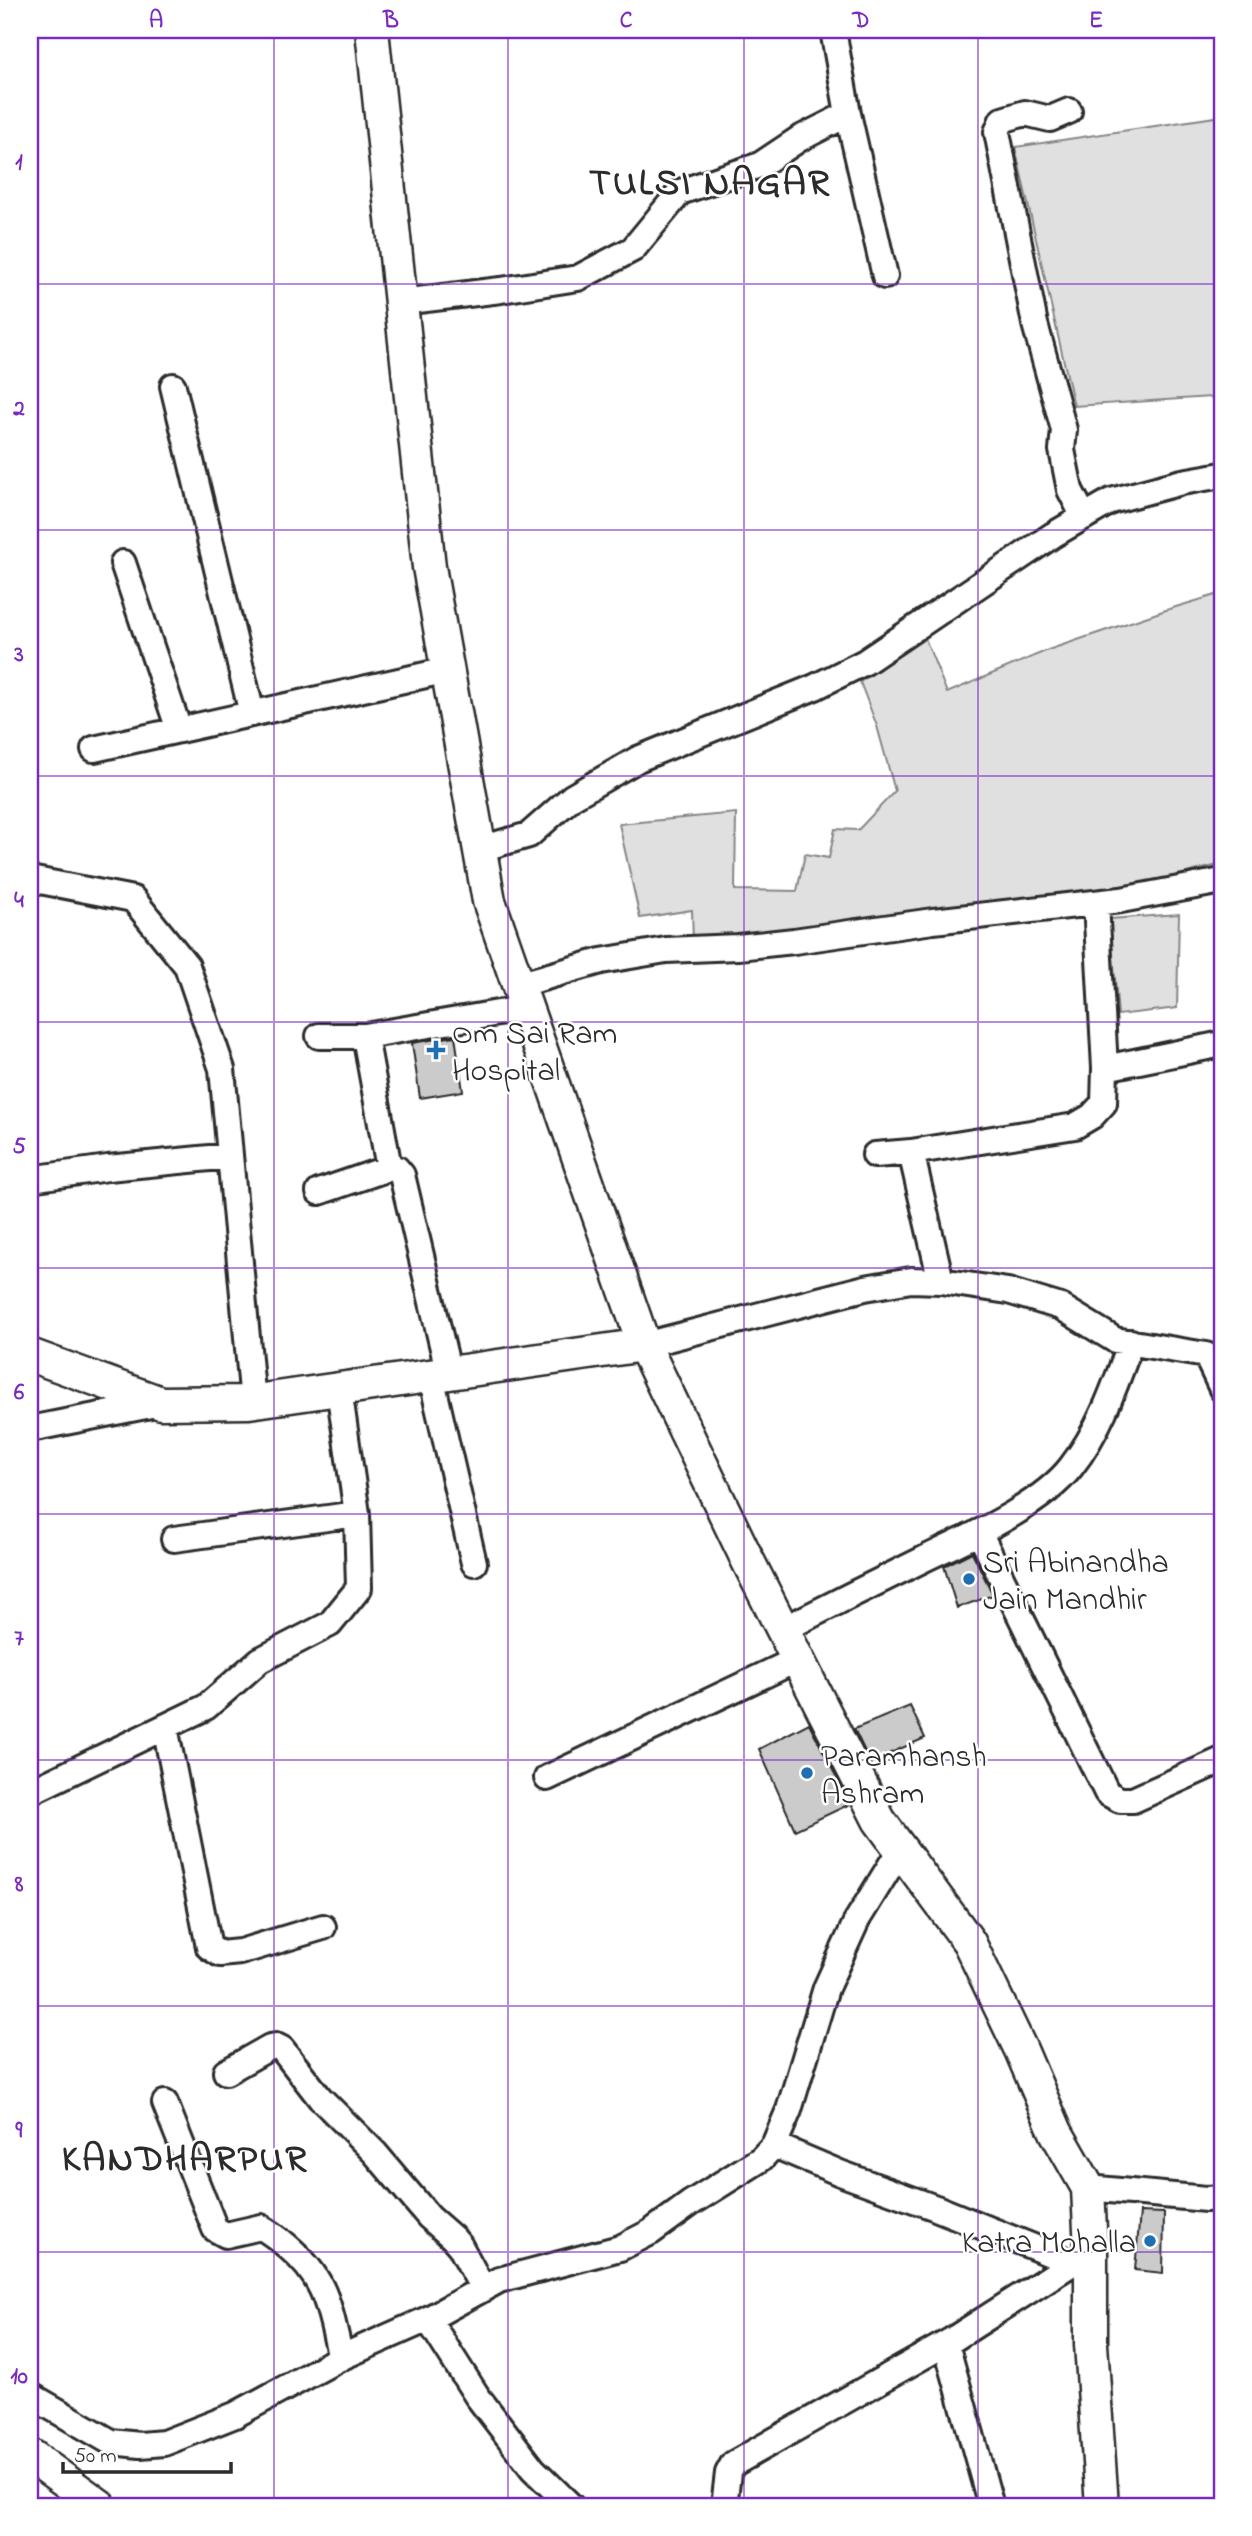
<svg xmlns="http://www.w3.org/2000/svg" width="1252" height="2536" viewBox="0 0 1252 2536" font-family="'Indie Flower',sans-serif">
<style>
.green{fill:#e0e0e0;stroke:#868686;stroke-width:2}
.building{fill:#cbcbcb;stroke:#2b2b2b;stroke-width:2}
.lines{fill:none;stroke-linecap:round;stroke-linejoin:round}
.minor-casing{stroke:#2b2b2b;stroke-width:30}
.major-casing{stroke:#2b2b2b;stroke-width:37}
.minor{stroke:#fff;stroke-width:24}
.major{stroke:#fff;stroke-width:32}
.grid{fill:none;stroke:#7b2cbf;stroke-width:2;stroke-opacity:0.55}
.poi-dot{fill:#1f6fb2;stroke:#fff;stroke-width:2.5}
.labels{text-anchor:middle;stroke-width:5;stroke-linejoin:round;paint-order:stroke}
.poi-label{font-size:32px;fill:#2b2b2b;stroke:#fff;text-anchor:start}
.district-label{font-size:38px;font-weight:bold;letter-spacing:2px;fill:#2b2b2b;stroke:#fff}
.neatline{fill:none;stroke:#7b2cbf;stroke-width:2.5}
.grid-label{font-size:23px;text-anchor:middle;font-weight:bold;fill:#7b2cbf}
</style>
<rect width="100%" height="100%" fill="#fff"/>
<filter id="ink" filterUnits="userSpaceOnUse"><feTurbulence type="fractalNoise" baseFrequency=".0143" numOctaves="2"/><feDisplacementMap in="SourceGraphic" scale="14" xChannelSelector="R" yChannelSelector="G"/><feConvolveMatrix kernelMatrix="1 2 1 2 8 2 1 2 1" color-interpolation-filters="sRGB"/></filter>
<g filter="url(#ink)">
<path class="green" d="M1222,116V408L1211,397L1074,406L1015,147Z
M1222,593V864L1099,895L936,910L693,941L692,910L640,918L619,824L736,813L735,890L797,891L805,854L829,858L835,829L858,830L895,791L877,726L860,682L925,638L947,693L1048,650L1166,610Z
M1179,914L1177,1008L1118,1015L1110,919Z"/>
<path class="building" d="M455,1036L463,1091L420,1098L412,1043Z
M972,1552L993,1595L957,1608L944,1566Z
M910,1706L925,1738L870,1762L854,1729Z
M809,1723L850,1804L795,1830L759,1749Z
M1140,2212L1164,2213L1163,2273L1135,2270Z"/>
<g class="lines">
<g class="minor-casing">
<path id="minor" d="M1069,111L1050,119L1025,113L1002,120L997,132L1035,324L1064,430L1062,450L1070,490L1084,517
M848,114L885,276
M401,302L501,290L578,278L633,249L680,192L760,165L799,139L848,114L833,30
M173,386L252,714
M123,563L179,730
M94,749L448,670
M480,849L529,835L572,797L638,759L815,687L865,662L1053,535L1111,501L1182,482L1222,475
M30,879L133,899L187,966L222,1069L253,1402
M518,985L601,961L666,950L738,947L794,941L933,921L1121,900L1222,881
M319,1036H365L527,1008
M365,1036L389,1168
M1105,1068L1222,1044
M911,1152L941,1281
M875,1155L911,1152L1075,1126L1092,1116L1104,1103L1105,1068L1096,903
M30,1179L108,1168L230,1156
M319,1192L389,1168L397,1169L402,1175L449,1374
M644,1345L865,1288L911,1280L941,1281L1008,1291L1061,1307L1115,1340L1206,1355L1222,1389
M431,1376L474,1563
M30,1429L161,1403
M979,1532L1107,1793L1120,1800H1133L1222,1760
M174,1539L357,1514
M782,1630C829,1606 875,1583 922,1560C967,1538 1040,1507 1071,1467C1100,1430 1115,1386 1131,1342
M165,1727L209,1947L220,1954L240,1952L323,1927
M547,1778L798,1659
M30,1792L206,1707L260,1660L330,1624L359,1588L357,1514L339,1389
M226,2072L270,2047L276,2046L282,2049L320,2098L375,2153L429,2217L453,2238L460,2246L483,2289
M165,2103L215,2229L226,2235L261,2227C270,2232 279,2239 287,2246C328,2280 329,2309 341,2358
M774,2145L840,2173L936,2208L1073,2263
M1088,2188L1206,2199L1222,2198
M428,2319L477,2396L533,2469L571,2506
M946,2344L991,2506
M30,2395L111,2442L140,2445L164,2443L235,2415L342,2357L428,2319L499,2280L620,2248L651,2232L691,2203L761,2159L774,2145L789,2110L826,1988L857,1920L900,1850
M724,2506L728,2473L733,2464L952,2340L1091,2251"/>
</g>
<g class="major-casing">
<path id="major" d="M372,30L429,567L489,901L644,1345L748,1561L879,1820L969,1942L1021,2050L1056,2132L1088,2188L1091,2251V2344L1102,2506
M30,1355L161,1403L249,1402L644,1345
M30,2455L100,2506"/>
</g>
<use href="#minor" class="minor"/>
<use href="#major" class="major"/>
</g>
</g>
<path class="grid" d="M274,30V2506M508,30V2506M744,30V2506M978,30V2506M30,284H1222M30,530H1222M30,776H1222M30,1022H1222M30,1268H1222M30,1514H1222M30,1760H1222M30,2006H1222M30,2252H1222"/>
<g class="poi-dot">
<path d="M432.5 1039.5h7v7h7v7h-7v7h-7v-7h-7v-7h7z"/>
<circle cx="969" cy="1579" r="7"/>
<circle cx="807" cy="1773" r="7"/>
<circle cx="1150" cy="2241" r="7"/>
</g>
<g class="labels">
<g class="poi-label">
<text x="452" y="1043">Om Sai Ram<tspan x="452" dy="37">Hospital</tspan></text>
<text x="983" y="1572">Sri Abinandha<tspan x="983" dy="37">Jain Mandhir</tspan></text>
<text x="821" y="1766">Paramhansh<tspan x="821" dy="37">Ashram</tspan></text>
<text x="1136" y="2252" text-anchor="end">Katra Mohalla</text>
</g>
<g class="district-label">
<text x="710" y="194">TULSI NAGAR</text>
<text x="185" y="2170">KANDHARPUR</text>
</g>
</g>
<rect width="1252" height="2536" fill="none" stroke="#fff" stroke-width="77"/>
<path d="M63 2462v10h168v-10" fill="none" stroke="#2b2b2b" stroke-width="3.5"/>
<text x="74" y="2462" font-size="21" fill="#2b2b2b" stroke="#ffffff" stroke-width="5" paint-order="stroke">50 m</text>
<rect x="38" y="38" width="1176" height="2460" class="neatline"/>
<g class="grid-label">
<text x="156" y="27">A</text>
<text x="391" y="27">B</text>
<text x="626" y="27">C</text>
<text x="861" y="27">D</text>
<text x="1096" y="27">E</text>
<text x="19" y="169">1</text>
<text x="19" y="415">2</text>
<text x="19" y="661">3</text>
<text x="19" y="907">4</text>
<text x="19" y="1153">5</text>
<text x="19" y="1399">6</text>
<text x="19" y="1645">7</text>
<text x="19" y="1891">8</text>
<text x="19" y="2137">9</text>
<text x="19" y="2383">10</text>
</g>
</svg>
